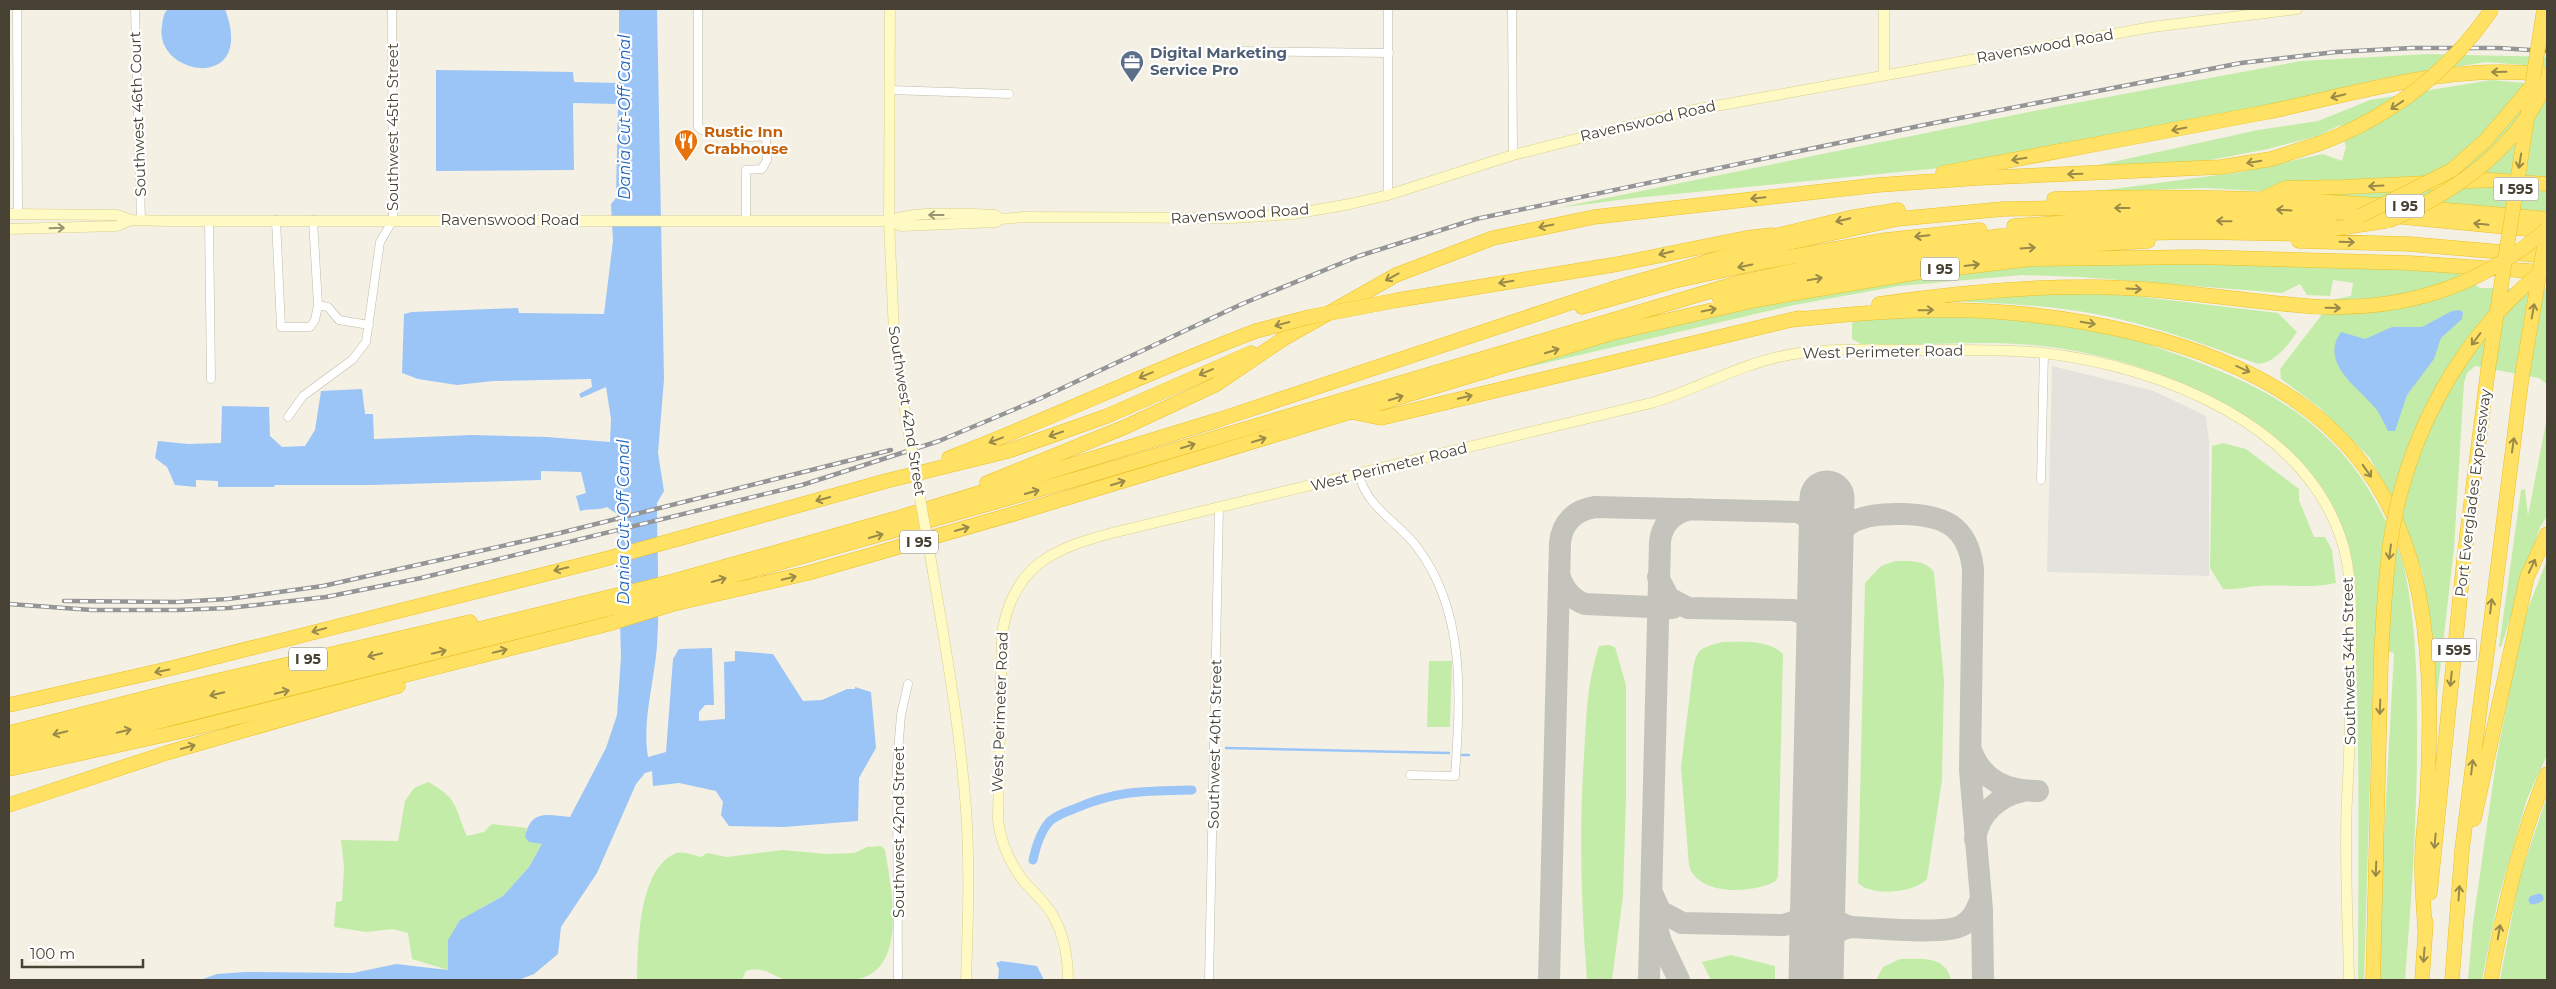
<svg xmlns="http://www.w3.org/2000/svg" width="2556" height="989" viewBox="0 0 2556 989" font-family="Montserrat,sans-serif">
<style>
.green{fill:#c4eca9}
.parking{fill:#e4e2dd}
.water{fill:#9bc4f7}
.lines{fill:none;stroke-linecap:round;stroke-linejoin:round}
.stream{stroke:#9bc4f7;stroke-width:2.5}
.canal{stroke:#9bc4f7;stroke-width:9}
.taxiway{stroke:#c4c3bc;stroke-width:22}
.runway{stroke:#c4c3bc;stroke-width:55}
.street-casing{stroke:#c0bba6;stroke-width:9}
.secondary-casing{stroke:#d8d090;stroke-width:11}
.highway-casing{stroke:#ebbf27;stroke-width:15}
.street{stroke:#fff;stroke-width:8}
.secondary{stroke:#fff9c3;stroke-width:10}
.highway{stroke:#ffe264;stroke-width:14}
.rail-casing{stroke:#959595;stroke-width:4.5}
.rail{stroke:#fff;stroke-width:2.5;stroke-dasharray:8;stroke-linecap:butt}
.secondary-bridge-casing{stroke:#d8d090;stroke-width:11;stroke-linecap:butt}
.highway-bridge-casing{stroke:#ebbf27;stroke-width:15;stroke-linecap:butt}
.secondary-bridge{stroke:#fff9c3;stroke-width:10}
.highway-bridge{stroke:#ffe264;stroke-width:14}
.oneway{stroke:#9a8a4a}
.oneway2{stroke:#9a9474}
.labels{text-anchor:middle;stroke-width:4.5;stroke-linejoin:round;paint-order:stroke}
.shield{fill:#fff;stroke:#7e7b71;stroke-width:1}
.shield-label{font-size:14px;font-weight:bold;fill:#474234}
.street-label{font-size:15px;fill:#474234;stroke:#fff}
.service-label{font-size:15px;font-weight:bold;fill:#4e5e75;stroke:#fff;text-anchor:start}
.food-label{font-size:15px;font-weight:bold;fill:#c56008;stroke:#fff;text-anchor:start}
.water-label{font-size:16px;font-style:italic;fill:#2366bc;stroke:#fff}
</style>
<rect width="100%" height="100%" fill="#f4f1e4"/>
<path class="green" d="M2428,54L2547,57V67L2486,62L2379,79L2138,136L2022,160L1635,198L1557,208L2059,106L2301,61Z
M2491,80L2547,85V214L2386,199L2206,188L2090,192L2241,172L2323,154L2342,161L2346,147L2340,125L2318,136L2268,149L2205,161L2053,175L2258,130L2318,121L2370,100Z
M2048,261L2281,262L2458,273L2480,288L2547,289V384L2539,378L2475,366L2467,373L2464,383L2454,548L2437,697L2435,698L2432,631L2422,571L2389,494L2370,458L2320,408L2281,379L2280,369L2320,317L2327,301L2351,296L2353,283L2333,280L2330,296L2307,295L2300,284L2282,293L2081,277L2022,275L1899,286L1794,305L1507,372L1573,347L1750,304Z
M2044,292L2118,294L2278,313L2297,332C2288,345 2275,363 2258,364C2203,344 2148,323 2090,313C2038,304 1984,303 1931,300Z
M1951,314C2008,318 2065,323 2120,335C2139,340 2158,348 2176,354C2261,384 2333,421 2377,504C2387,523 2399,546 2404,567C2415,617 2417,667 2417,717C2418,805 2412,893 2405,980H2380L2381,891L2394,653L2374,648L2364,980H2358C2358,875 2360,770 2356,665C2355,620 2358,573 2343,531C2303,420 2159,362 2051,347C1990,339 1926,345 1865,346L1852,339V323L1863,317Z
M2547,417V516L2540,527L2501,647H2499L2521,490L2525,489L2528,516Z
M2223,443L2246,449L2299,489V500L2314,537H2325L2332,550L2336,583C2310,589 2285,584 2258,586C2246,587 2236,590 2223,589L2210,568L2212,446Z
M2547,560V755L2527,799L2499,896L2482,980H2468L2473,923L2497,755L2523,621Z
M1895,561C1909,561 1925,559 1934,572L1944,680L1942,780L1927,879C1915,893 1872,897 1858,883L1865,583L1881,566Z
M1722,642C1742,642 1768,639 1783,654L1778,876L1776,881C1753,894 1698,896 1689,866L1681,767L1693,669C1697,647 1702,648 1722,642Z
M1608,645L1615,647L1626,685V798L1623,896L1612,980H1587C1581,905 1579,831 1584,755C1586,718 1587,682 1599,646Z
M1429,661H1452L1450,727H1427Z
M428,782C460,799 454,808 467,836L484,832L492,824L527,828L525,837L543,844L529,867L503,896L481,908L448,940V970L412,959L408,933L392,929L366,932L334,927L336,902L342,901L344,867L341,840L398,841L405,801L414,788Z
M2547,796V980H2500L2519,879Z
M881,846L885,850C891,887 910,972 854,980C845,982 834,980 824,980C812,980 800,981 789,980C771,978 768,965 746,971L742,980H637C638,946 638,871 674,854C682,850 693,855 701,857L707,853L727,857L782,850L828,854L854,853L867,847Z
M1731,955L1775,966V980H1711L1702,962Z
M1900,959C1920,959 1946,955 1951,980H1876L1883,967Z"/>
<path class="parking" d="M2052,366L2154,391L2206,416L2209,441V576L2047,572Z"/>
<path class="water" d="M168,9H225C257,94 153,76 162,26C163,19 163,14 168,9Z
M619,9H657L664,379L658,453L664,491L657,503C657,550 660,599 657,646C654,683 642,721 648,757L666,752L673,659L679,649L712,648L714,705H705L699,712V721L725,719L724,662L735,661V651L773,654L803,701L822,700L847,689H855V687L871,692L876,748L859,778L858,821L784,827L729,826L721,815L723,802L716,791L679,783L653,786L652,771L645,773L636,784L597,873L561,927L558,954L534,974L518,980H200L217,974L245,972L353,973L396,964L448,970V940L460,920L503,896L529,867L542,844L529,842L525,837C531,809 547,815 570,817L606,748L617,715L621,657L617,514L607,507C597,511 590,508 580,511L576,496L586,493L581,472L541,471V480L371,485H275L274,487H218V481L196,480V487L175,485L167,467L155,458L158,441L188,444L221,443L222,406L269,407L270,436L282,447L305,446L315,430L321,391L362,389L365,414H373L374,439L472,435L547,437L610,442L611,419L606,387L581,398L579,394L592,387L591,379L493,381L457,385L418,379L402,373L404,314L412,312L518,308L519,313L604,314L613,241L611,204L616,198L618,104L573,103L574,170L436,171V70L573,72L574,82L619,83Z
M2459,310L2463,312L2462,319L2441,338L2434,359L2407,395L2395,431H2388C2385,424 2381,417 2377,410C2361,389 2318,364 2341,332L2365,339L2392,327H2422L2452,311Z
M1001,961L1037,966L1044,980H998L999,969L996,963Z"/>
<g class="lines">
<path class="stream" d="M1226,748L1449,753
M1462,755H1469"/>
<path class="canal" d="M1033,860C1036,846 1040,832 1050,821C1057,815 1066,812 1074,809C1117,790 1146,791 1192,790
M2533,900L2539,898"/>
<path class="taxiway" d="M1828,562C1835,518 1866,513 1903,514C1943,515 1968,525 1973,569L1970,770L1982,910L1983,980
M1559,575C1564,589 1571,599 1585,604L1673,608
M1658,577L1669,598L1688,608L1793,610C1813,616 1820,629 1824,649
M1971,750C1982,781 2007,791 2038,791
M1975,839C1979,813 1999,796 2023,791
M1819,883C1822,906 1828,922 1852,927C1876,928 1943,935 1961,926C1973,920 1977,909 1981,898
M1652,893L1660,911L1682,923L1784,925L1802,919L1811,909L1815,898L1818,877
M1656,924L1661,942L1679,980
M1816,965C1822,944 1829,931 1852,927
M1549,980L1560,543C1562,522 1575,510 1595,507L1798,512C1829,526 1825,548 1825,577
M1649,980L1660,542C1662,524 1672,514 1690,509"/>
<path class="runway" d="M1816,980L1827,498"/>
<g class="street-casing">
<path id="street" d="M17,9L18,214
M135,9L141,220
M698,9V127L702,130L750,137L766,136L767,160L762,169L746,170V220
M1388,9V195
M1512,9L1513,155
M1238,51L1389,53
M890,90L1009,94
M276,220L281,327H310L315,320L318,305L328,307L339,320L369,325
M313,220L318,305
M209,221L211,379
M288,417L303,396L352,360L366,342L380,242L393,220L392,9
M1359,474C1366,507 1398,522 1417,547C1467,613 1460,699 1455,776L1410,775
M2041,480L2044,353
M898,980L897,764L901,715L908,684
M1209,980L1219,507"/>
</g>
<g class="secondary-casing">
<path id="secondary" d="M890,9L889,221L894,332L906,418
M1884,9V74
M9,214L117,215L131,220L168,221H889L901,226L996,222L1001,219L1024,217L1233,218L1293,214L1350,204L1388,195L1513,155L1683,112L2152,27L2297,9
M889,221C913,210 968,214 995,215L1001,219
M9,229L117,226L131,220
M933,572C946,650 960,729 966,809C970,866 968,923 966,980
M1068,980C1068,957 1064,934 1052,914C1044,901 1032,891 1022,879C1009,861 1000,840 998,819L1002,633C1014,565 1052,549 1112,533L1651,403C1698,389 1739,364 1788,355C1832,347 1878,350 1922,350C1963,350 2004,349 2044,353C2161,367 2309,424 2344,548C2352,580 2351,612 2351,645C2351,696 2350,746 2347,797C2344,858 2348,920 2349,980"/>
</g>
<g class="highway-casing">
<path id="highway" d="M1943,173C2051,152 2159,133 2267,112C2359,93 2452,62 2547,75
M2266,197L2286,188L2344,187L2490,180L2547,184
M2054,199C2219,193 2383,203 2547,219
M2014,226L2087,221L2296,222L2329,220
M1762,239L1849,218L1898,210
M2299,241L2409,244L2547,256
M1719,297L1817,278L1997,250L2148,241
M1398,300L1618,264L1746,238L1772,235
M1879,304C1952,293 2025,286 2099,287C2161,288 2223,298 2285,304
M1582,307L1674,281L1762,262L1886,240L1980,230
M1790,320C1842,315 1893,310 1944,310C2008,310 2073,318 2135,333C2286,370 2394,445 2421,606C2432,669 2430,736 2427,799C2425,822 2421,846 2422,870C2422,890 2424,910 2425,930
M1352,412L1381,418L1799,318
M949,458C1053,418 1152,370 1256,331
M987,483L1125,427L1215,385L1283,339L1396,275L1493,238L1594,217L1878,185L1978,178L2221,167L2271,159L2318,144
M9,705L172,668L609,558L886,481L1008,451L1107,416L1251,353
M9,733L173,691L470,622
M9,745L674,581L901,517L1218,420L1612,289L1723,257L1897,219L2003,209L2053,208L2263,209L2372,214L2547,231
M9,759L672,593L1080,478L1741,282L1835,262L2000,236L2198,232L2300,234L2385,221
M9,769L182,731L608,624L673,604L808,573L1020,512L1612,333L1756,300L1914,273L2031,259L2197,257L2410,263L2547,272
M9,805L166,753L398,686
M2474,819L2527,577L2547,534
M2430,893L2464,559L2488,370
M2373,980L2381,658
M2422,980L2426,922
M2452,980L2462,850L2522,376
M2491,980C2503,910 2519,840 2547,774"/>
</g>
<use href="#street" class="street"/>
<use href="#secondary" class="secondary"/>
<use href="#highway" class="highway"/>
<g class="rail-casing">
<path id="rail" d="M64,601L177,602L228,599L323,586L560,533L891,450
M9,604L92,610H177L229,608L326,597L421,578L802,485L939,441L1039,399L1242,304L1359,256L1476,219L1924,125L2241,63L2336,52L2412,48H2499L2547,51"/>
</g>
<use href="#rail" class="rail"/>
<g class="secondary-bridge-casing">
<path id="secondary-bridge" d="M906,418L933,572"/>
</g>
<g class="highway-bridge-casing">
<path id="highway-bridge" d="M2318,144C2390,117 2449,72 2492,9
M2360,216L2452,170L2486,140L2531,87
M2388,221C2454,193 2517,149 2547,81
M2285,304C2384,316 2471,295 2547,229
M1256,331L1309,317L1398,300
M2488,370L2544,9
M2522,376L2547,229
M2381,658C2383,620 2385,582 2390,544C2406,436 2460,335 2547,267"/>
</g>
<use href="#secondary-bridge" class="secondary-bridge"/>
<use href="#highway-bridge" class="highway-bridge"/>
</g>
<defs><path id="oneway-shaft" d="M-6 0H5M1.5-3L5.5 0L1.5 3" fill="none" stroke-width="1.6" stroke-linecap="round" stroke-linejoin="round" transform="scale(1.25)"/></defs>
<g class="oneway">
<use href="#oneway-shaft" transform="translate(2499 72) rotate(179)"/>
<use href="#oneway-shaft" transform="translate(2338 96) rotate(167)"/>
<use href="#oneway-shaft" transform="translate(2397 105) rotate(146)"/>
<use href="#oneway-shaft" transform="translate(2179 129) rotate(169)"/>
<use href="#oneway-shaft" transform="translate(2019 159) rotate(171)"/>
<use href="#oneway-shaft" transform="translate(2520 161) rotate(99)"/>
<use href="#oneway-shaft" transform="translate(2254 162) rotate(170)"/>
<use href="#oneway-shaft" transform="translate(2075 174) rotate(178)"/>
<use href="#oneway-shaft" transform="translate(2376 186) rotate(177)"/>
<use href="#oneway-shaft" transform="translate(1758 198) rotate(174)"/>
<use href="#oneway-shaft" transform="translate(2122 208) rotate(-180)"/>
<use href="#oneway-shaft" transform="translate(2284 210) rotate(-177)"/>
<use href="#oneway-shaft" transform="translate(1843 220) rotate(167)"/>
<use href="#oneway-shaft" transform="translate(2224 221) rotate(-179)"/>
<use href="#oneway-shaft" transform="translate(2481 224) rotate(-174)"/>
<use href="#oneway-shaft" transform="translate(1546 226) rotate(169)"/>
<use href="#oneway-shaft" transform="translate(1922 236) rotate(174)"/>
<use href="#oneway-shaft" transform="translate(2347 242) rotate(2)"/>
<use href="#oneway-shaft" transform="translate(2028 248) rotate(-4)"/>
<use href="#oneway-shaft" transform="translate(1666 253) rotate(167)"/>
<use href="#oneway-shaft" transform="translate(1972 265) rotate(-7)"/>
<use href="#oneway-shaft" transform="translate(1745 266) rotate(168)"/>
<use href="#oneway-shaft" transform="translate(1392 277) rotate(151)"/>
<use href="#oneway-shaft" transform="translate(1815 279) rotate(-10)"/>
<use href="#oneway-shaft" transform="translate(1506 282) rotate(171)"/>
<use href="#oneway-shaft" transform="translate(2134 289) rotate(3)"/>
<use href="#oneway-shaft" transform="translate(2333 308) rotate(1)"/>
<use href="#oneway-shaft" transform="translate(1709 310) rotate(-12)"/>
<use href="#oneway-shaft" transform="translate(1926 310) rotate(-1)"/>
<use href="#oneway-shaft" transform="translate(2533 311) rotate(-80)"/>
<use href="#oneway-shaft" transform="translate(2088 323) rotate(10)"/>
<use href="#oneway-shaft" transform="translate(1282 324) rotate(165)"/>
<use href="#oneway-shaft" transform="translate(2476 339) rotate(127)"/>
<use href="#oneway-shaft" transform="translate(1552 351) rotate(-17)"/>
<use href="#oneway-shaft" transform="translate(2243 369) rotate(24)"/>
<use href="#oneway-shaft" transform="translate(1206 372) rotate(157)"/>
<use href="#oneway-shaft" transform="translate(1146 375) rotate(157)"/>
<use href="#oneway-shaft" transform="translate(1465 397) rotate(-14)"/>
<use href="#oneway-shaft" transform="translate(1396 398) rotate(-17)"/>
<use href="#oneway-shaft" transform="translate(1056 434) rotate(161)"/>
<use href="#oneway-shaft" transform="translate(996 440) rotate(159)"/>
<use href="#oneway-shaft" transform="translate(1259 440) rotate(-17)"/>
<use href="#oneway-shaft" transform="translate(2513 445) rotate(-82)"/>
<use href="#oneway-shaft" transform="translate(1188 446) rotate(-17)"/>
<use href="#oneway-shaft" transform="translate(2367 471) rotate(55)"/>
<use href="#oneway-shaft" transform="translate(1118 483) rotate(-17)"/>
<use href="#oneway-shaft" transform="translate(1032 492) rotate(-16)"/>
<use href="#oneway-shaft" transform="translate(823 499) rotate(164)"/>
<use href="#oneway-shaft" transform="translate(962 529) rotate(-16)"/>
<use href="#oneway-shaft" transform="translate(876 536) rotate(-16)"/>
<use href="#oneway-shaft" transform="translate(2390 552) rotate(97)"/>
<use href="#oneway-shaft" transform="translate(2532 566) rotate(-65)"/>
<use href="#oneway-shaft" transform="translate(561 569) rotate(166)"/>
<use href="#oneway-shaft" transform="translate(789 578) rotate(-13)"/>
<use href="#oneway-shaft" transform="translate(719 580) rotate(-16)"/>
<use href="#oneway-shaft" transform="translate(2491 606) rotate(-83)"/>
<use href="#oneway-shaft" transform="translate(319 630) rotate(165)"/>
<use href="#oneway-shaft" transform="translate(500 651) rotate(-14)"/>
<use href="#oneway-shaft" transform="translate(439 652) rotate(-14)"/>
<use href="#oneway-shaft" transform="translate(375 655) rotate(166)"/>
<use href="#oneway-shaft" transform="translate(162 671) rotate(168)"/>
<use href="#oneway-shaft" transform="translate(2451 679) rotate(96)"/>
<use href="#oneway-shaft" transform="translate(282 692) rotate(-14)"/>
<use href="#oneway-shaft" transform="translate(217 694) rotate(166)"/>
<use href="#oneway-shaft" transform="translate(2380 707) rotate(92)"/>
<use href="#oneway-shaft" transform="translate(124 731) rotate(-14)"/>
<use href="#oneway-shaft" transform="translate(60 733) rotate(166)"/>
<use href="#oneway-shaft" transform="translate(188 747) rotate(-16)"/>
<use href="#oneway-shaft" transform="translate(2472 767) rotate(-83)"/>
<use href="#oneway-shaft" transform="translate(2435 841) rotate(95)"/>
<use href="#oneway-shaft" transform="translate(2376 869) rotate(92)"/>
<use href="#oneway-shaft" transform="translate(2459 893) rotate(-86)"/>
<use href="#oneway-shaft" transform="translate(2499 932) rotate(-80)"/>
<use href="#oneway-shaft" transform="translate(2424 955) rotate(94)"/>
</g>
<g class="oneway2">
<use href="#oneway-shaft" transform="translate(936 215) rotate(180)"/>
<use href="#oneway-shaft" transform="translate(57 228) rotate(-2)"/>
</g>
<defs>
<g id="office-pin" transform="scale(1.25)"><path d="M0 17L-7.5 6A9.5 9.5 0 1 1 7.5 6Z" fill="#5c6f8a" stroke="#fff"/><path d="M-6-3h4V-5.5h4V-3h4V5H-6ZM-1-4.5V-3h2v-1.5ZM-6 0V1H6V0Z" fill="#fff"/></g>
<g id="restaurant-pin" transform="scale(1.25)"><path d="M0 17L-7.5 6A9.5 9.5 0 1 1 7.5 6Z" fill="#e8710a" stroke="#fff"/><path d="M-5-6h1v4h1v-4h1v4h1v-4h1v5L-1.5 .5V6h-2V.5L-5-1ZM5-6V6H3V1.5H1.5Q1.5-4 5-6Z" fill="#fff"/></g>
</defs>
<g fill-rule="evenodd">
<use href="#office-pin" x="1132" y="62"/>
<use href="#restaurant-pin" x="686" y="141"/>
</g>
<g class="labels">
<g class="shield">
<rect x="2493.5" y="177.5" width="45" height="23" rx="4"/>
<rect x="2386" y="194.5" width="38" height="23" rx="4"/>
<rect x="1921" y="257.5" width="38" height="23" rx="4"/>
<rect x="900" y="530.5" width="38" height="23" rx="4"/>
<rect x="2431.5" y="638.5" width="45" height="23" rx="4"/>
<rect x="289" y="647.5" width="38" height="23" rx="4"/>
</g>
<g class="shield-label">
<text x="2516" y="194">I 595</text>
<text x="2405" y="211">I 95</text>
<text x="1940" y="274">I 95</text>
<text x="919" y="547">I 95</text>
<text x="2454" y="655">I 595</text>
<text x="308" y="664">I 95</text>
</g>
<g class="street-label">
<text transform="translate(2045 46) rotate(-10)" y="5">Ravenswood Road</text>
<text transform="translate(138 114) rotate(-92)" y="5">Southwest 46th Court</text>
<text transform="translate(1648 121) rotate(-13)" y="5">Ravenswood Road</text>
<text transform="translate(393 127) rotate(-90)" y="5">Southwest 45th Street</text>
<text transform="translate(1240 214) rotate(-4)" y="5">Ravenswood Road</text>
<text x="510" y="225">Ravenswood Road</text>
<text transform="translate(1883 352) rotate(-1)" y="5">West Perimeter Road</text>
<text transform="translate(907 411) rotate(81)" y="5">Southwest 42nd Street</text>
<text transform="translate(1389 467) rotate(-14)" y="5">West Perimeter Road</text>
<text transform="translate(2473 493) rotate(-83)" y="5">Port Everglades Expressway</text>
<text transform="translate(2349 661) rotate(-91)" y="5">Southwest 34th Street</text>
<text transform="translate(1000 712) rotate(-88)" y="5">West Perimeter Road</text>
<text transform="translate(1215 744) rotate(-89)" y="5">Southwest 40th Street</text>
<text transform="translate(899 832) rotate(-90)" y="5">Southwest 42nd Street</text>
</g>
<g class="service-label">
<text x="1150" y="58">Digital Marketing<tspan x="1150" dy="17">Service Pro</tspan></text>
</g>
<g class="food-label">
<text x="704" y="137">Rustic Inn<tspan x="704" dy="17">Crabhouse</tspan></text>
</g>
<g class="water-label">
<text transform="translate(624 117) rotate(-90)" y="6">Dania Cut-Off Canal</text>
<text transform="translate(623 522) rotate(-90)" y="6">Dania Cut-Off Canal</text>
</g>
</g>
<rect width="2556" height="989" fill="none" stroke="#474234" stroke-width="20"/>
<path d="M22 959v8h121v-8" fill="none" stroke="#474234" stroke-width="2.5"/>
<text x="30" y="959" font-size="15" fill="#474234" stroke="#ffffff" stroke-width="4" paint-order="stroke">100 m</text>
</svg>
